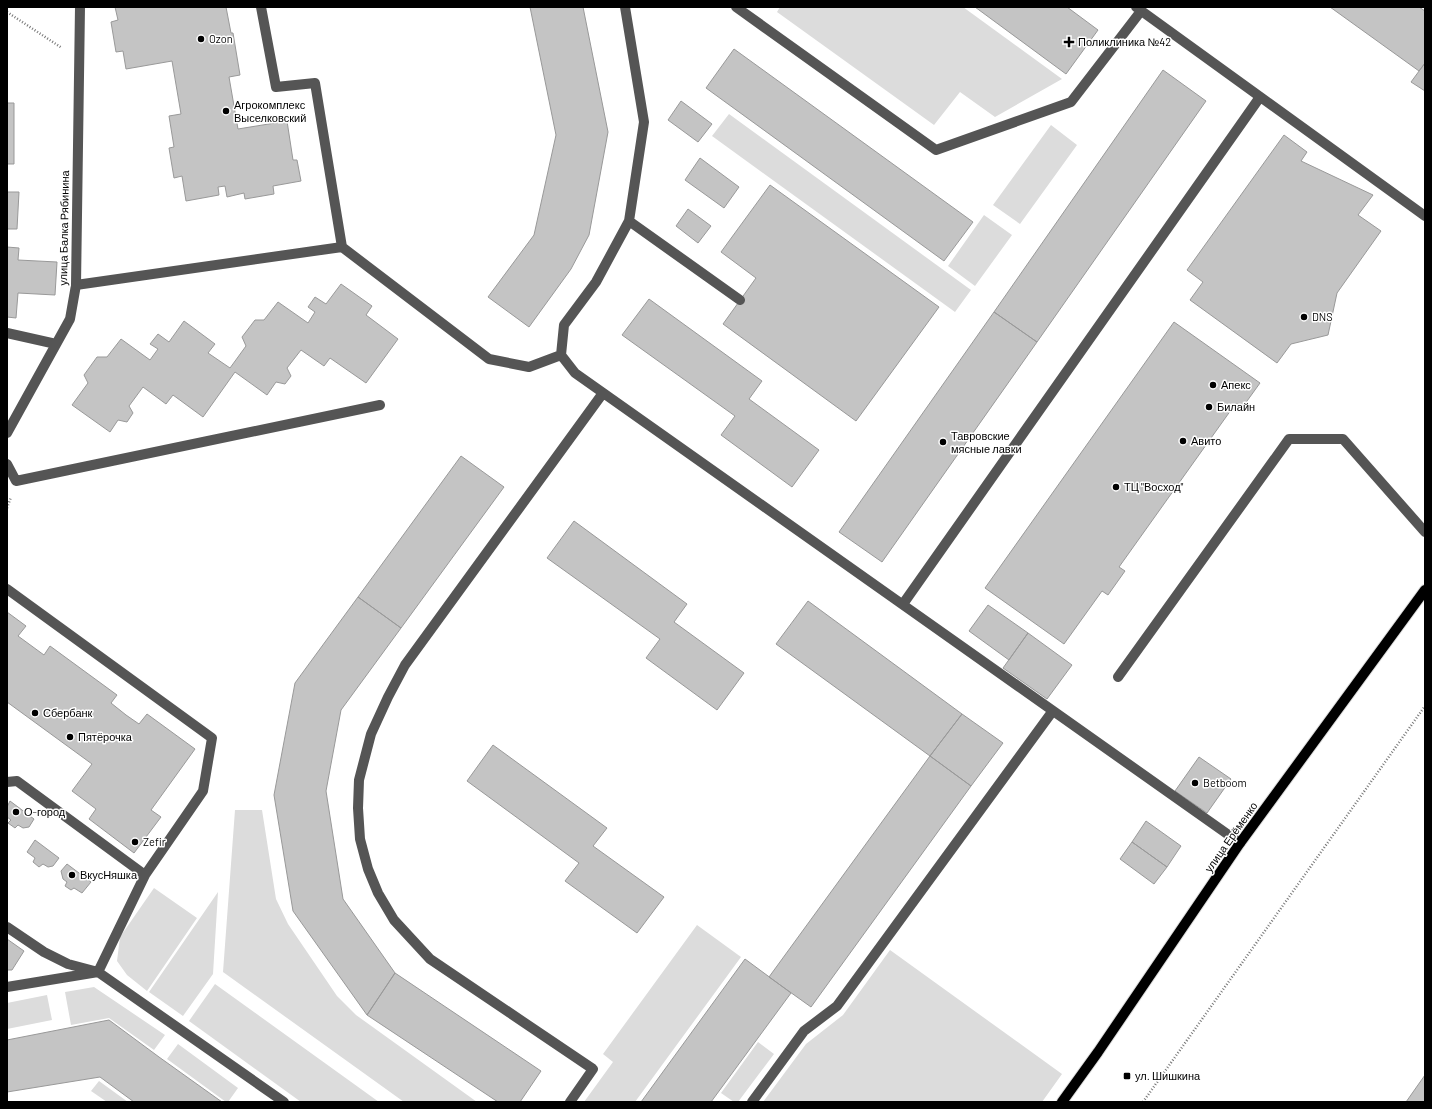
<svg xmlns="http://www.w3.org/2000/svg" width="1432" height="1109" viewBox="0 0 1432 1109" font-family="Barlow,sans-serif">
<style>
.green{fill:#dcdcdc}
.building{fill:#c4c4c4;stroke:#999}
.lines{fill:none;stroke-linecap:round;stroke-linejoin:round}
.major-casing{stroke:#dbdbdb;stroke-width:12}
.path{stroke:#777;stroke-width:2.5;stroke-dasharray:1 2;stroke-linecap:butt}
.minor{stroke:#555;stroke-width:10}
.major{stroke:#000;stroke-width:10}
.poi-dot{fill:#000;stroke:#fff;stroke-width:1.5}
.labels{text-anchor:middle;stroke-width:3;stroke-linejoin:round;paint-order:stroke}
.poi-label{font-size:11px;fill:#000;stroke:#fff;text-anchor:start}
.street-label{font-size:11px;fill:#000;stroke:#fff}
</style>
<rect width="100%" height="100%" fill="#fff"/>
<path class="green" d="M780,7H963L1062,79L995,117L960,92L934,125L777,12Z
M729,114L971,290L955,312L712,136Z
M1051,125L1077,145L1020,224L993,205Z
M984,215L1012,235L975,286L948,266Z
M235,810H262L276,899L288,924L337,996L356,1015L477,1102H404L223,972Z
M154,888L197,918L147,991L127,975L117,961L120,937Z
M218,892L213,974L183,1016L149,992Z
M697,925L741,957L635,1102H584L613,1062L603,1054Z
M890,950L1062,1074L1042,1102H763L806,1044L843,1015Z
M215,984L379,1102H301L189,1021Z
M94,987L165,1035L154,1050L109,1018L71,1025L65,992Z
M47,995L52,1020L7,1029V1003Z
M758,1042L774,1054L738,1102H734L721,1093Z
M178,1044L238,1088L228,1102H226L167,1059Z
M99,1081L128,1102H107L91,1091Z"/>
<path class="building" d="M115,7H226L231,33H233L240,75L229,77L238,129L287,121L293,160H297L301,181L273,186L274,194L245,199L244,193L227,197L225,186L218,187L219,195L186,201L182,176L174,178L169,148L174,147L169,116L181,114L172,61L126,69L123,51L116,52L111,22L118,20Z
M530,7H583L608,132L589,235L571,269L529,327L488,297L534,235L556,135Z
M975,7H1067L1098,30L1066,74Z
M1330,7H1419L1425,11V63L1419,71Z
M734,49L973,222L944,261L706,88Z
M1425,63V91L1411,82Z
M1163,70L1206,101L1037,342L994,312Z
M681,101L712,124L698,142L668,120Z
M7,103H14V164H7Z
M1284,135L1307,152L1301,161L1373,195L1358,215L1381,231L1337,293L1328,335L1291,344L1277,363L1190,300L1203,282L1187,270Z
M700,158L739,187L724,208L685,180Z
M770,185L939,307L856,421L723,324L756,278L721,252Z
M7,192H19L17,229H7Z
M688,209L711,226L698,243L676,226Z
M7,247L19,248L18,260L57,262L55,295L18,293L16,318L7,317Z
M341,284L372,306L366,315L398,339L366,383L330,358L324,366L301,350L287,368L291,376L285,384L276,382L267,395L235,372L203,417L173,395L166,404L143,387L129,406L133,413L127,422L118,420L110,432L72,405L88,383L84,375L97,357H107L121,339L150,360L158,349L150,344L158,334L169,342L184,321L215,344L208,353L230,368L246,346L242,337L255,320H264L278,302L308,323L315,312L308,307L315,297L326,304Z
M649,299L762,381L749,399L819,450L792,487L721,435L735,416L622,335Z
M994,312L1037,342L882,562L839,532Z
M1174,322L1260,383L1242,408L1236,403L1119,567L1125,571L1108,595L1102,591L1064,644L985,588Z
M461,456L504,487L401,628L358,597Z
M574,521L687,604L674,622L744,673L717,710L646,658L660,639L547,558Z
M358,597L401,628L341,710L326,791L343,899L395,973L367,1015L293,911L274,795L295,683Z
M808,601L962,714L930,756L776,644Z
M988,605L1028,633L1009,660L969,631Z
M7,612L26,626L18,636L44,655L50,646L117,695L111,703L126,715L139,724L147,714L195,749L151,810L161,817L134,853L89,819L96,809L72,791L92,764L7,702Z
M1028,633L1072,665L1047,699L1003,668Z
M962,714L1003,743L971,786L930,756Z
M493,745L607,828L593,846L664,897L637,933L565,881L579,863L467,781Z
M930,756L971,786L811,1007L769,977Z
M1199,757L1231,779L1207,813L1175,791Z
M10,801L34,819L29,827L23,828L18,825L15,828L8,823L11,820L7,817V807Z
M1146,821L1181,846L1167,867L1132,842Z
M35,840L59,858L53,866L48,867L43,864L39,867L33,862L35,858L27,852Z
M1132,842L1167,867L1154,884L1120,859Z
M67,864L91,882L82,893L74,888L71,890L65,886L67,882L63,879L61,871Z
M7,939L24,951L12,970H7Z
M745,959L791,993L711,1102H641Z
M395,973L541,1071L520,1102H498L367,1015Z
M109,1020L159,1057L222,1102H134L100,1077L7,1092V1040Z
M1425,1075V1102H1406Z"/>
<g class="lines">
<g class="major-casing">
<path id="major" d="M1062,1102L1098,1052L1240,843L1425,590"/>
</g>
<path class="path" d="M7,12L62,48
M7,508L11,497
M1143,1102L1425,706"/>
<path class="minor" d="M261,7L276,87L315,83L342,247
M736,7L936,150L1071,102L1141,11
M1136,7L1425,216
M629,221L740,300
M76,285L342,247L489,359L529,367L561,355L575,373C797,529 1018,687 1240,843
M7,333L56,344
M561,355L564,325L596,282L629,221L644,122L625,7
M7,433L70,319L76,285L80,7
M7,464L16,481L380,405
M7,589L212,738L203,791L145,875
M903,604L1260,97
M1118,677L1289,439H1343L1425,532
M7,782L17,781L145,875L98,972L68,964L44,952L7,927
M7,987L98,972L284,1102
M570,1102L593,1069L430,959L394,920L378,893L368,869L360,839L358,808L359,780L371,734L388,697L405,665L603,393
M752,1102L804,1031L837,1006L1052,712"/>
<use href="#major" class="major"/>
</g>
<g class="poi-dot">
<circle cx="201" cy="39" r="4"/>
<path d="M1067 36h4v4h4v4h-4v4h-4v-4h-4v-4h4z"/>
<circle cx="226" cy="111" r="4"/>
<circle cx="1304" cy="317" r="4"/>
<circle cx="1213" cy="385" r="4"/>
<circle cx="1209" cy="407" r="4"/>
<circle cx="1183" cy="441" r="4"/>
<circle cx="943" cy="442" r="4"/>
<circle cx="1116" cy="487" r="4"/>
<circle cx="35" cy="713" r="4"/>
<circle cx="70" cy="737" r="4"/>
<circle cx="1195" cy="783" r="4"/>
<circle cx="16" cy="812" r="4"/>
<circle cx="135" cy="842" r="4"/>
<circle cx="72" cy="875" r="4"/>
<rect x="1123" y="1072" width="8" height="8" rx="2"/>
</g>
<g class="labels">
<g class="poi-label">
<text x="209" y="43">Ozon</text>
<text x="1078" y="46">Поликлиника №42</text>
<text x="234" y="109">Агрокомплекс<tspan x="234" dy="13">Выселковский</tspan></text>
<text x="1312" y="321">DNS</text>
<text x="1221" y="389">Апекс</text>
<text x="1217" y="411">Билайн</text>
<text x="951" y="440">Тавровские<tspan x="951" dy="13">мясные лавки</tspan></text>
<text x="1191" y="445">Авито</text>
<text x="1124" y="491">ТЦ "Восход"</text>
<text x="43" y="717">Сбербанк</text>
<text x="78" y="741">Пятёрочка</text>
<text x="1203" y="787">Betboom</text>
<text x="24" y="816">О-город</text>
<text x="143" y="846">Zefir</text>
<text x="80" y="879">ВкусНяшка</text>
<text x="1135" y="1080">ул. Шишкина</text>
</g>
<g class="street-label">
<text transform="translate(64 228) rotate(-89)" y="4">улица Балка Рябинина</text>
<text transform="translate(1231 837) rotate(-55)" y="4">улица Ерёменко</text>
</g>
</g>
<rect width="1432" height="1109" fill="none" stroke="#000000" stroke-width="16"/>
</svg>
